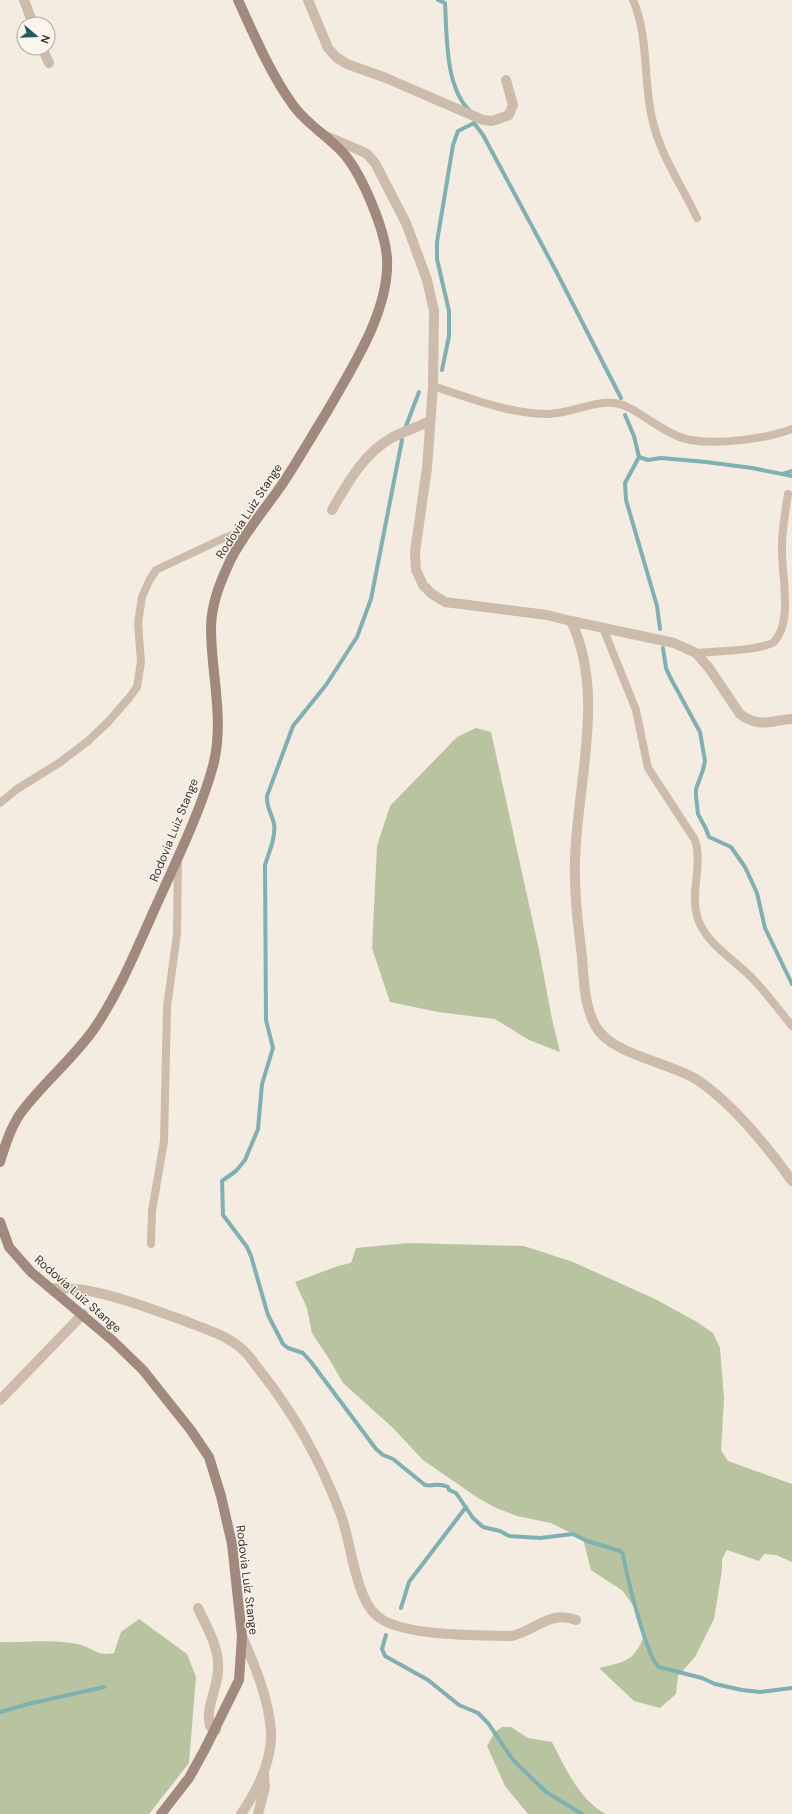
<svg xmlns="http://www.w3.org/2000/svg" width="792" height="1814" viewBox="0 0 792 1814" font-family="'DM Sans',sans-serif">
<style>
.green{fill:#b8c4a0}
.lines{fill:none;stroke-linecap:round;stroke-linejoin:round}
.stream{stroke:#7fb0b2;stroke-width:4}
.lane{stroke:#cdbbac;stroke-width:8}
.street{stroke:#cdbbac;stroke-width:10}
.secondary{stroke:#a18a7d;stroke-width:10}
.labels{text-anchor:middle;stroke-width:3;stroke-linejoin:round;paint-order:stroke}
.street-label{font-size:12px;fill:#3b302b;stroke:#fbf5ee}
</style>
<rect width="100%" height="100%" fill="#f4ebe1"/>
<path class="green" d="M476,728L491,732L539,950L552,1019L560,1052L529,1040L495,1019L438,1012L390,1002L372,948L377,846L390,806L457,737Z
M409,1243L524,1246L573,1262L655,1299L697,1322L713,1333L720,1348L724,1399L721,1450L728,1461L792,1484V1562L776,1555L764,1554L759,1561L727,1550L722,1559V1570L714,1619L695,1657L678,1676L676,1694L660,1708L634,1701L599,1668C623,1662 632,1663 643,1639L636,1610L623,1591L591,1570L583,1539L551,1523L517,1516L496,1508L478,1498L423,1460L392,1427L343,1383L331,1362L312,1333L307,1308L295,1282L338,1266L351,1263L356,1248Z
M139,1619L187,1654L196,1677L189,1763L149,1814H0V1642C28,1643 57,1638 84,1646C98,1651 97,1656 114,1653L121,1632Z
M502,1727H511L528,1738L552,1742C565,1767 579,1800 606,1814H528L505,1786L487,1746L495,1732Z"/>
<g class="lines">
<path class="stream" d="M438,0L445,3C447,37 445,87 470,111
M442,370L449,336V311L437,259V242L453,145L458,131L474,123L483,135L556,271L621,398
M625,415L634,436L639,457L625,483L626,500L657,606L660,629
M406,426L419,392
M402,440L371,599L357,637L326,685L293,726L267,796C266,807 272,814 274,824C276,837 269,852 265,865L266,1020L273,1048L262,1084L258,1129L245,1160L236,1171L222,1181L223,1215L247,1247L251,1256L268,1315L283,1344L288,1348L303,1353L311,1362L376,1449L383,1455L393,1459L425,1485C434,1487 437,1482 448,1487L449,1490L456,1493L473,1518L483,1527L500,1531L509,1536L540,1538L573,1534L587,1541L620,1551L623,1554C626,1573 647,1659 659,1667L702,1678L715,1684L742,1690L760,1692L792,1688
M639,457L648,460L661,458L706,462L752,468L792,476
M783,474L792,471
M663,648L666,668L670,677L700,732L705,761L703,770L696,789V796L698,814L706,829L709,837L731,847L745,867L757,893L765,928L792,984
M401,1608L409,1582L466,1507
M386,1635L382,1649L385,1656L428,1680L459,1705L478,1713L488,1723L513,1760L546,1792L582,1814
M0,1712L28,1704L104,1687"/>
<path class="lane" d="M633,0C649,37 643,79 652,118C660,155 681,184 697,218
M433,386C470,398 509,414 548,414C570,414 591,401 614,403C631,405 647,420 662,428C670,433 680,438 690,440C719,445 765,439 792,429
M603,628L636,710L648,768L695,840C703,865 690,891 697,916C705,944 734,959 753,979C767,994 779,1010 792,1026
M696,653C713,651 760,651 774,642C792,623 783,582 782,554C781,534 785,514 788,494
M0,803L17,789L59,763L88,741L108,722L129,698L137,687L141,662L138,623L142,597L149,581L156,570L224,538L249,529
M151,1244L152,1211L164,1141L167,1007L177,934L178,860"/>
<path class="street" d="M24,0L33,24
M308,0L328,48L336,57L347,64L386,78L483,120L492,121L509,115L513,105L506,80
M42,48L49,63
M326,136L359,150L367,154L375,163L406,223L427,280L434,311L433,386L427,468L415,552L416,570L423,585L432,594L445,602L547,615L571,621L674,643L696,653L709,668L740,714C760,729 771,720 792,719
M332,510C348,482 364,453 393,437C405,431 418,427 430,421
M571,621C606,693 577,784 575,860C574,892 578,925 582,957C584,979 584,1005 595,1025C610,1055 669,1062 696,1079C731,1102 768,1147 792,1181
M52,1288C62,1289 73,1288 84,1290C118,1296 152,1309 185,1321C205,1329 227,1335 243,1350C250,1356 255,1365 261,1372C295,1415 322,1464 341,1515C351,1542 355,1596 376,1615C399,1637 478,1635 511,1636C536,1631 548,1610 576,1620
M0,1400L83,1314
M198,1608C207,1628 220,1648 218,1671C217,1689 205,1709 210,1726L216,1730
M241,1814C257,1791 272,1761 271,1732C269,1699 255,1666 242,1636
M258,1814L265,1787L264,1774"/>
<path class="secondary" d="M0,1162C5,1146 10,1129 20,1114C42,1084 72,1060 94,1029C120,991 137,948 156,906C176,861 200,813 213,766C225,720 211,674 211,628C211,604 221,580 231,559C245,532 266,508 283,483C299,459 313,434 328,410C353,366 390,310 387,258C385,230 363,177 345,155C330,137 307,125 293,105C270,73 254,35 238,0
M0,1222L9,1247L31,1272L112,1340L143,1370L166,1399L190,1429L209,1457L221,1496L232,1544L242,1636L239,1680L205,1749L189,1778L161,1814"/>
</g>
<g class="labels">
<g class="street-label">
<text transform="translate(249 511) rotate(-57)" y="4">Rodovia Luiz Stange</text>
<text transform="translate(174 830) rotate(-68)" y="4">Rodovia Luiz Stange</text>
<text transform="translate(78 1294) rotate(41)" y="4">Rodovia Luiz Stange</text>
<text transform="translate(247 1580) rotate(83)" y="4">Rodovia Luiz Stange</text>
</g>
</g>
<g transform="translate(36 36) rotate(109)"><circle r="19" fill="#fbf5ee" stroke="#aea6a0"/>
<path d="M0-3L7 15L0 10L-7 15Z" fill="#1f5a5e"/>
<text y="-6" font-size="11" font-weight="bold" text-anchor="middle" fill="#3b302b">N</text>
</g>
</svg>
